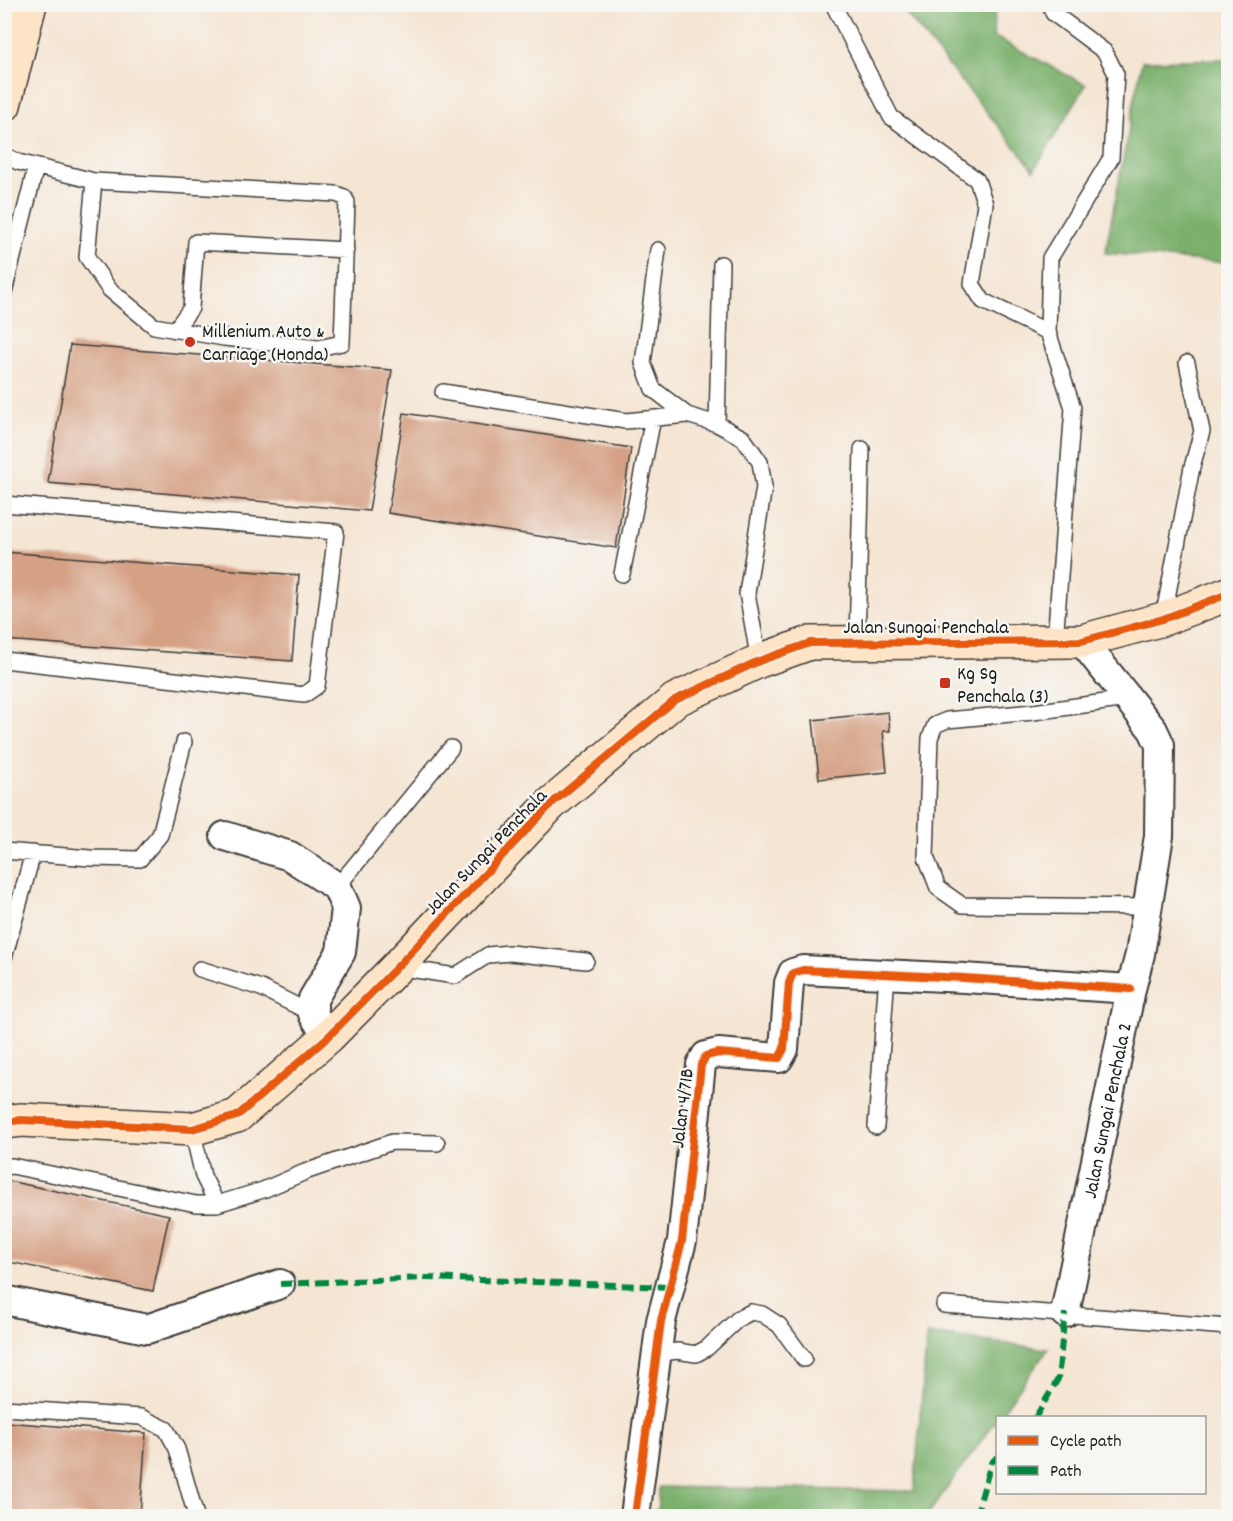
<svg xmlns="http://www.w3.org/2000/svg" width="1233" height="1521" viewBox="0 0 1233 1521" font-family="Dekko,sans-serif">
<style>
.forest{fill:#7ab06c;stroke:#4b6644;stroke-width:1.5}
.building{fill:#d5a084}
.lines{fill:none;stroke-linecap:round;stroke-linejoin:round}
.lane-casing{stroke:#3d3a37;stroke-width:18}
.street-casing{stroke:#3d3a37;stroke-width:32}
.secondary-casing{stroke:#3d3a37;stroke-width:36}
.lane{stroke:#fff;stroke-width:15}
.street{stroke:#fff;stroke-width:28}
.secondary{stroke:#fee4c6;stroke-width:33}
.quiet{stroke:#00873e;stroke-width:6;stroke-dasharray:12 6;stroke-linecap:butt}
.cycleway-casing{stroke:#f6f6f2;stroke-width:11}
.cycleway{stroke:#e8590c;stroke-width:8}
.poi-dot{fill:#c8321e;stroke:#f6f6f2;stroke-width:2}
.labels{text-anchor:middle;stroke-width:5;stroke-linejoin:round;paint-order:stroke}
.poi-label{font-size:20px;fill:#1c1c1c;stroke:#f6f6f2;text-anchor:start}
.street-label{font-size:20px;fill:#1c1c1c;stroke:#f6f6f2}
</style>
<rect width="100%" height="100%" fill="#f6f6f2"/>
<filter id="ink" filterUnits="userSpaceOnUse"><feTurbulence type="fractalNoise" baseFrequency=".0167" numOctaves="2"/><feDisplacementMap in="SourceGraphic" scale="12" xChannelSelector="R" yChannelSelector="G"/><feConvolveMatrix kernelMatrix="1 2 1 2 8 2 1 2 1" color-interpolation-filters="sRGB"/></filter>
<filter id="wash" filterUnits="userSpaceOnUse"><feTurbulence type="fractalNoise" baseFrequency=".008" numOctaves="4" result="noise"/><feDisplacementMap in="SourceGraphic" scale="24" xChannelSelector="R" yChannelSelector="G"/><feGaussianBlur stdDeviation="1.35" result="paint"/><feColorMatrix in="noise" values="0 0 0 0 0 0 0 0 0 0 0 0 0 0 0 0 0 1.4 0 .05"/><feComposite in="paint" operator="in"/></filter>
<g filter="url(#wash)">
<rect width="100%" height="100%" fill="#f5e5d3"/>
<path class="forest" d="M899,5H996L993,36L1086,85L1034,170Z
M1228,59V263L1105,253L1142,61Z
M927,1334L1048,1349L929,1513L930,1516H657L659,1487L914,1491Z"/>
<g id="blocks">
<path class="building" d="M70,345L392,370L369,511L48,483Z
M404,413L631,448L616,548L388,513Z
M4,552L299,575L292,661L4,640Z
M888,712L890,731H883L887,772L819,779L813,720Z
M4,1180L169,1215L153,1291L4,1261Z
M4,1422L146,1433L140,1516H4Z"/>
</g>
</g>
<g filter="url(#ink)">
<use href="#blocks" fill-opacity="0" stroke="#3d3a37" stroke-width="1.5"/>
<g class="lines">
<g class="lane-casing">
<path id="lane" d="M833,4L891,117L977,180L985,204L972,284L983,301L1048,332
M1050,4L1053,13L1105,52L1116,74L1111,158L1050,258L1048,332L1073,408L1055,641
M4,155L18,162L94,181L336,194L344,197L347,202L342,343L318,348L224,338L154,326L109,289L87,257L94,181
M658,250L643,363L653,389L687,415L717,424L743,438L760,462L764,487L747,593L759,661
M4,292L36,167
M175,330L191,308L196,242L346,250
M443,392L626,421L687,415
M717,424L721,264
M4,504L336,532L317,686L304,695L4,660
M622,574L653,418
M1163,619L1192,467L1202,431L1187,363
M857,642L862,449
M1127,699L1033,712L947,720L935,725L930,738L926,857L938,888L962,905L1148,907
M4,851L90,858L140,859L160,835L184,742
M337,887L451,748
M4,958L33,853
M397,967L455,976L488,955L510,953L586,961
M200,969L261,988L313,1014
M876,1127L887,974
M192,1129L203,1176L217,1204L263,1190L305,1172L392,1142L437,1143
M4,1167L12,1166L196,1204H217
M944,1305L1228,1327
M655,1354L677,1351L696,1354L707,1348L738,1319L751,1312L762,1314L779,1325L804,1359
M4,1408L141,1417L166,1429L177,1449L196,1516"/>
</g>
<g class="street-casing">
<g id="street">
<path d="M225,836L290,856L337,887L346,908L341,952L313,999V1014L328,1037"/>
<path d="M4,1300L147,1329L280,1284"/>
<path id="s1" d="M1065,1313L1131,989L1140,954L1159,836L1160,745L1153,730L1082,641"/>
<path d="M635,1516L661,1321L682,1241L701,1065L706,1056L718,1053L779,1058L784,1049L789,983L793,973L803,970L964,978L1131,989"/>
</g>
</g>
<g class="secondary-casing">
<path id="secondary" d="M4,105L30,4
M4,1122L22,1120L192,1129L237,1116L328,1037L397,967L551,804L675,700L759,661L810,643L1082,641L1163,619L1228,594"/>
</g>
<use href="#lane" class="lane"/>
<use href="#street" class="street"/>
<use href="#secondary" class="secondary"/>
<path class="quiet" d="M280,1284L427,1278L670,1287
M1035,1418L1058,1379L1065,1313
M976,1516L991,1463L998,1456"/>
<g class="cycleway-casing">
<path id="cycleway" d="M4,1122L22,1120L192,1129L237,1116L328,1037L397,967L551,804L675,700L759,661L810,643L1082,641L1163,619L1228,594
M635,1516L661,1321L682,1241L701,1065L706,1056L718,1053L779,1058L784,1049L789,983L793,973L803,970L964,978L1131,989"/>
</g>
<use href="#cycleway" class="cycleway"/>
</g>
</g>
<g class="poi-dot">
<circle cx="190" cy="342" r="6"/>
<rect x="939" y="677" width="12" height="12" rx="3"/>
</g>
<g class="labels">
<g class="poi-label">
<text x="202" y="337">Millenium Auto &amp;<tspan x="202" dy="23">Carriage (Honda)</tspan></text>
<text x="957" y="679">Kg Sg<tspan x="957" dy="23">Penchala (3)</tspan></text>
</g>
<g class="street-label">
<text x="926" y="633">Jalan Sungai Penchala</text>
<text transform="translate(485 851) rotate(-46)" y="7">Jalan Sungai Penchala</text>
<text transform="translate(681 1108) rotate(-83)" y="7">Jalan 4/71B</text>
<text dy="7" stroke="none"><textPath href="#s1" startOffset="207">Jalan Sungai Penchala 2</textPath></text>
</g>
</g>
<rect width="1233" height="1521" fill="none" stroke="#f6f6f2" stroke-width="24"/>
<rect x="996" y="1416" width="210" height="78" fill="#f6f6f2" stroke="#9f9f9c" stroke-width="1.5"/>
<rect x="1008" y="1436" width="30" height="9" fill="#e8590c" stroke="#9f9f9c" stroke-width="1.5"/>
<text x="1050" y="1446" font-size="18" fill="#1c1c1c">Cycle path</text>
<rect x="1008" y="1466" width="30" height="9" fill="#00873e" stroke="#9f9f9c" stroke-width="1.5"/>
<text x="1050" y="1476" font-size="18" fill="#1c1c1c">Path</text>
</svg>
